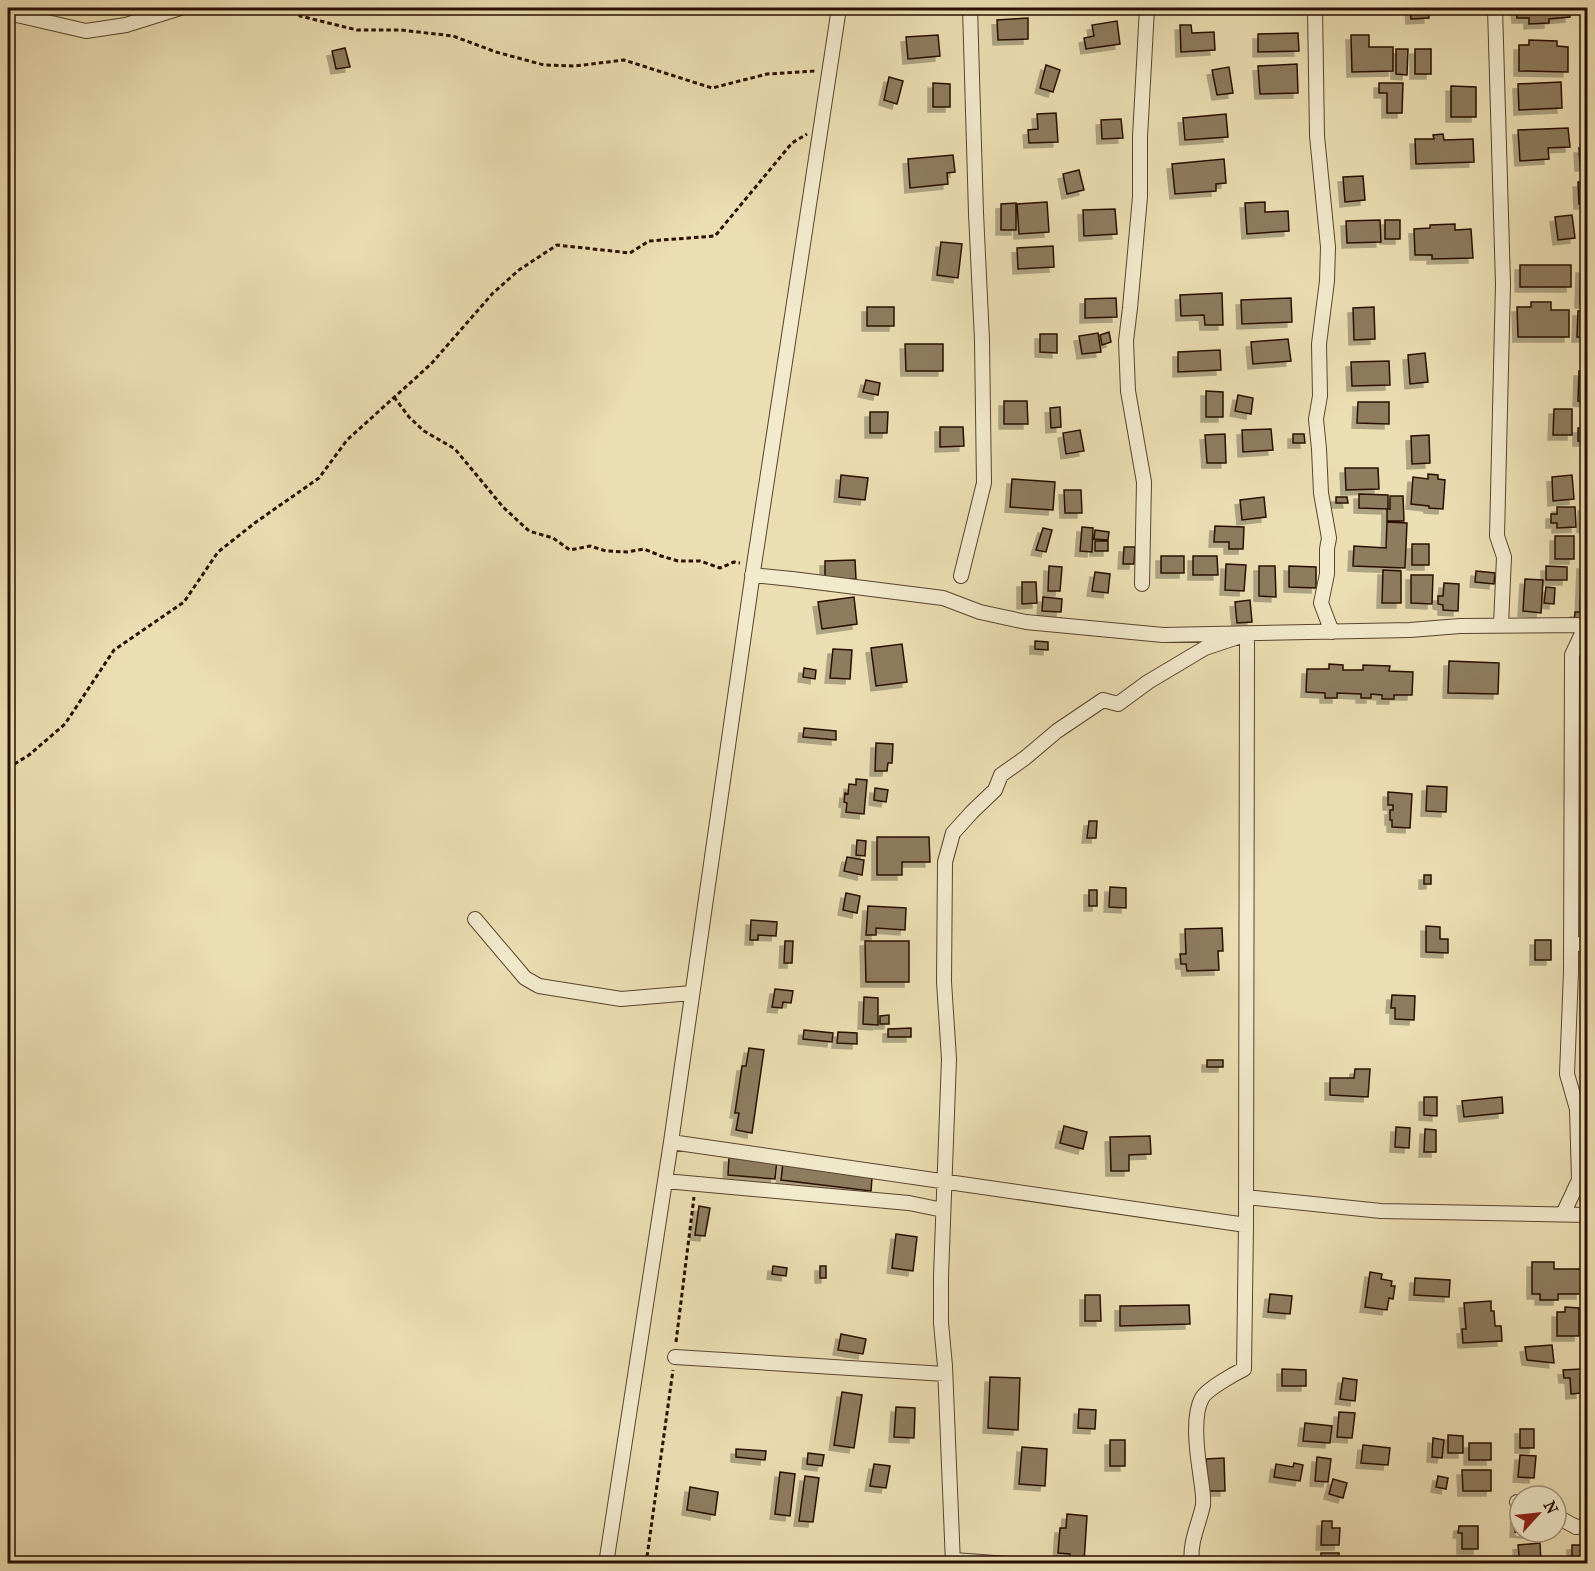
<svg xmlns="http://www.w3.org/2000/svg" width="1595" height="1571" viewBox="0 0 1595 1571" font-family="'IM FELL French Canon',serif">
<style>
.building{fill:#8e7b5e;stroke:#2a0f02;stroke-width:1.5;filter:url(#shadow)}
.lines{fill:none;stroke-linecap:round;stroke-linejoin:round}
.street-casing{stroke:#5a432e;stroke-width:16}
.path{stroke:#2a0f02;stroke-width:3;stroke-dasharray:4.5 3;stroke-linecap:butt}
.street{stroke:#f2eacd;stroke-width:14}
</style>
<defs>
<filter id="shadow"><feDropShadow dx="-5" dy="5" stdDeviation="0" flood-color="#0004"/></filter>
</defs>
<rect width="100%" height="100%" fill="#ebdeb2"/>
<filter id="stains"><feTurbulence type="fractalNoise" baseFrequency=".00333" numOctaves="4"/><feColorMatrix values="0 0 0 0 .2 0 0 0 0 .09 0 0 0 0 .02 0 0 0 .5 -.17"/></filter>
<radialGradient id="worn" r=".72"><stop offset=".6" stop-color="#630" stop-opacity="0"/><stop offset="1" stop-color="#630" stop-opacity=".3"/></radialGradient>
<path class="building" d="M1410,8H1428L1429,18L1411,19Z
M1516,8H1569L1570,17L1549,19V23L1529,24V18H1517Z
M1028,18V39L998,40L997,20Z
M1117,21L1120,44L1086,49L1084,38L1094,36L1092,25Z
M1180,25H1191L1192,33L1214,32L1215,50L1181,52Z
M1298,33L1299,51L1258,52V34Z
M938,35L940,56L908,59L906,37Z
M1351,35H1369V47H1393V71L1352,72Z
M1529,40L1557,41V46L1568,47V72L1519,71V45H1529Z
M345,48L350,67L336,69L332,51Z
M1396,49H1408L1407,75L1396,74Z
M1415,49H1431V74H1415Z
M1297,64L1298,93L1260,94L1258,66Z
M1046,65L1060,70L1053,92L1040,88Z
M1229,67L1233,93L1217,95L1212,70Z
M889,77L903,81L897,104L884,100Z
M1561,82L1562,108L1519,110L1518,84Z
M933,83L950,84V107H933Z
M1379,83H1403L1402,113H1387V93H1379Z
M1451,86L1476,87V117H1451Z
M1056,113L1058,142L1029,143L1028,130L1038,129L1037,114Z
M1226,114L1228,137L1185,140L1183,118Z
M1121,119L1123,138L1102,139L1101,120Z
M1568,128L1570,147L1548,148L1549,159L1520,161L1518,130Z
M1443,134L1444,140L1473,139L1474,162L1416,164L1415,139H1434L1433,135Z
M1579,148H1588V166H1580Z
M953,155L955,172L947,173L948,184L910,188L908,159Z
M1224,159L1226,183L1216,184V191L1175,194L1172,164Z
M1079,170L1084,190L1067,194L1063,174Z
M1363,176L1365,200L1345,202L1343,177Z
M1578,182H1588V204H1579Z
M1047,202L1049,232L1019,234L1017,204Z
M1265,202V212L1288,211L1289,231L1247,234L1245,203Z
M1016,203V230H1001V204Z
M1115,209L1117,234L1084,236L1083,210Z
M1572,215L1575,238L1558,240L1555,217Z
M1380,220L1381,242L1347,243L1346,221Z
M1385,220H1400V239H1385Z
M1455,224V230L1471,229L1473,258L1432,259V255H1415L1414,229L1430,228V225Z
M941,242L962,244L958,278L937,275Z
M1053,246L1054,267L1018,269L1017,248Z
M1520,265H1571V287H1520Z
M1581,268H1588V303H1580Z
M1222,293L1223,325H1205L1204,315L1181,316L1180,295Z
M1116,298L1117,317L1085,318V299Z
M1291,298L1292,322L1242,324L1241,300Z
M1531,302H1551V310H1569V337H1518L1517,307H1531Z
M867,307H894V326H867Z
M1374,307L1375,339L1354,340L1353,308Z
M1578,311H1588V337H1577Z
M1109,332L1111,342L1102,345L1100,335Z
M1098,333L1101,352L1082,354L1079,336Z
M1040,334H1057V353L1040,352Z
M1288,339L1291,361L1253,364L1251,342Z
M905,344H943V371H906Z
M1220,350L1221,370L1178,372V352Z
M1425,353L1428,382L1410,384L1408,355Z
M1389,361L1390,385L1352,386L1351,362Z
M1579,371H1588V402L1578,401Z
M866,380L880,383L878,395L863,392Z
M1206,391L1223,392V417H1206Z
M1238,395L1253,398L1251,414L1235,411Z
M1004,401H1027L1028,424H1004Z
M1358,402H1389V424L1357,423Z
M1060,407L1061,427L1051,428L1050,408Z
M1554,409H1572V435H1553Z
M870,412H888L887,433H870Z
M940,427H963L964,446L940,447Z
M1578,428H1587V441H1578Z
M1271,429L1273,450L1243,452L1242,430Z
M1080,430L1084,451L1066,454L1063,433Z
M1225,434L1226,463H1207L1205,435Z
M1293,434H1304L1305,443H1293Z
M1429,435L1430,463L1412,464L1411,436Z
M1345,468H1378L1379,489L1346,490Z
M1428,474L1438,475V479L1445,480L1443,509L1429,508V506L1411,504L1413,477L1428,479Z
M841,475L868,478L865,500L839,497Z
M1572,475L1574,499L1553,501L1552,477Z
M1012,479L1055,482L1053,510L1010,507Z
M1064,490H1081L1082,513H1065Z
M1359,494L1388,495V509L1359,508Z
M1390,496H1403L1404,521H1387V509H1390Z
M1264,497L1266,517L1242,520L1240,500Z
M1336,497H1347L1348,503H1336Z
M1583,506H1588V528L1582,527Z
M1557,507H1575L1576,527L1557,528V523H1551V514H1557Z
M1387,522L1407,523L1405,568L1353,566L1354,546L1386,548Z
M1215,526L1244,527L1243,549H1229V542H1214Z
M1082,527L1093,528L1092,552L1080,551Z
M1043,528L1052,530L1046,552L1036,550Z
M1095,530L1109,532L1108,540L1094,539Z
M1555,536H1574V559H1555Z
M1095,541H1108V551H1095Z
M1412,544H1429V565H1412Z
M1124,547H1135L1134,564H1123Z
M1161,556H1184V573H1161Z
M1193,556H1217L1218,575H1193Z
M855,560L856,579L825,580V561Z
M1226,564L1246,565L1244,591L1225,590Z
M1582,564H1588V611L1580,610Z
M1049,566L1062,567L1060,591H1048Z
M1259,566H1275L1276,597L1259,596Z
M1289,566L1316,567V588L1289,587Z
M1546,566L1567,567V580H1546Z
M1383,570L1401,571V603H1382Z
M1476,571L1495,573L1494,584L1475,582Z
M1095,572L1110,574L1108,593L1092,591Z
M1411,575H1433L1432,604L1411,603Z
M1525,579L1543,580L1541,613L1523,611Z
M1022,582H1036L1037,603L1022,604Z
M1444,583L1459,584L1458,611L1443,610V605L1438,604V596H1443Z
M1546,587L1555,588L1554,604L1544,603Z
M854,597L857,624L822,629L818,602Z
M1043,597L1062,599L1061,612L1042,611Z
M1250,600L1252,622L1237,623L1235,602Z
M1575,612H1588V623H1574Z
M1035,641L1048,642V650L1035,649Z
M902,644L907,682L876,686L871,648Z
M833,649L852,650L850,679L830,678Z
M1449,661L1499,663L1498,694L1448,693Z
M1329,664L1343,665V670H1363V665L1390,666L1389,671L1413,672L1412,695H1394V699H1382V695L1371,694V698H1361V694L1337,693V698H1325V693L1306,692L1307,669H1329Z
M804,668L816,670L815,679L803,677Z
M804,728L836,731V740L803,737Z
M876,743L893,744L892,763H888L887,771H875Z
M856,779L867,780L864,814L846,812L847,803L844,802L845,793L848,794L849,784L856,785Z
M1427,786L1447,787L1446,812L1426,811Z
M875,788L888,790L886,802L874,800Z
M1388,792L1412,794L1410,828L1392,827V820H1390V810H1393V805H1388Z
M1089,821H1097L1096,838H1087Z
M877,837H929L930,862H902V875H877Z
M857,840L866,841L865,856L856,855Z
M847,857L864,860L862,875L844,871Z
M1424,875H1431V884H1424Z
M1110,887L1126,888V908L1109,907Z
M1089,890H1097V906H1089Z
M846,893L860,896L857,913L843,910Z
M868,906L906,908L905,930L876,928V935H866Z
M751,920L777,922L776,936L758,935V940H750Z
M1426,926L1440,927V939H1448V953L1426,952Z
M1222,928L1223,951H1218L1219,970L1187,971L1186,964H1181L1180,954H1186L1185,929Z
M1535,940H1551V960H1535Z
M785,941H793L792,963H784Z
M865,941H909V982H866Z
M775,989L793,991L791,1003L783,1002L782,1008L772,1007Z
M1392,995L1415,996L1414,1020L1395,1019V1008H1391Z
M864,997L878,998V1025L863,1024Z
M889,1015V1024H880V1016Z
M911,1028V1037H888V1029Z
M804,1030L833,1033L832,1042L803,1039Z
M838,1032L857,1033V1044L837,1043Z
M749,1048L764,1050L752,1133L736,1130L739,1113H735L742,1066H746Z
M1207,1060H1223V1067H1207Z
M1355,1069H1370L1368,1097L1330,1095V1078H1354Z
M1424,1097H1437V1116L1424,1115Z
M1502,1097L1503,1113L1464,1117L1462,1101Z
M1064,1126L1087,1132L1083,1149L1060,1143Z
M1396,1127L1410,1128L1409,1148L1395,1147Z
M1425,1129L1436,1130V1152H1424Z
M1150,1136L1151,1154L1129,1155V1171H1111L1110,1137Z
M784,1154L873,1165L871,1191L781,1180Z
M729,1157L777,1160L775,1179L728,1175Z
M699,1206L710,1208L705,1236L695,1235Z
M896,1234L917,1237L913,1271L892,1268Z
M1532,1262H1554V1269H1581V1294H1558V1300H1540V1294H1532Z
M773,1266L787,1268L786,1276L772,1274Z
M820,1266H826V1278H820Z
M1370,1272L1382,1274L1381,1279L1392,1281L1391,1286H1395L1393,1299L1389,1298L1387,1310L1365,1307Z
M1415,1278L1450,1280L1449,1297L1414,1295Z
M1270,1294L1292,1296L1290,1314L1268,1312Z
M1085,1295H1100L1101,1321H1085Z
M1491,1301V1311H1494L1495,1326H1501L1502,1341L1463,1343L1462,1329H1466L1464,1303Z
M1189,1305L1190,1324L1120,1326V1306Z
M1565,1307L1579,1308V1336H1557V1312H1565Z
M841,1334L866,1339L863,1354L838,1350Z
M1552,1345L1554,1363L1527,1360L1525,1347Z
M1282,1369L1306,1370V1386H1282Z
M1582,1369L1583,1379H1580L1581,1393L1571,1394L1570,1378H1564L1563,1370Z
M990,1377L1020,1378L1018,1430L988,1428Z
M1343,1378L1357,1380L1355,1401L1340,1399Z
M842,1392L862,1395L854,1448L834,1445Z
M896,1407L915,1408L914,1438L894,1437Z
M1079,1409L1096,1410L1095,1429L1078,1428Z
M1339,1412L1355,1413L1352,1438L1337,1437Z
M1305,1423L1332,1426L1330,1443L1303,1441Z
M1520,1429H1534V1448H1520Z
M1448,1435L1463,1436V1453H1448Z
M1433,1438L1444,1440L1442,1458L1432,1457Z
M1110,1440H1125V1466H1110Z
M1469,1443H1491V1460H1469Z
M1363,1445L1390,1448L1388,1465L1361,1463Z
M1022,1447L1047,1449L1045,1486L1019,1484Z
M736,1449L766,1451L765,1460L736,1457Z
M808,1453L824,1455L822,1466L807,1464Z
M1520,1455L1536,1456L1534,1478L1518,1477Z
M1317,1457L1331,1459L1328,1482L1315,1481Z
M1224,1458L1225,1491H1208L1206,1459Z
M1294,1463L1303,1465L1300,1481L1274,1477L1276,1464L1293,1467Z
M874,1464L890,1466L886,1488L870,1486Z
M1462,1470H1491V1491H1463Z
M780,1472L795,1474L790,1516L775,1514Z
M805,1476L819,1478L813,1522L799,1521Z
M1438,1476L1448,1478L1446,1489L1436,1487Z
M1333,1479L1347,1483L1343,1498L1329,1494Z
M690,1487L718,1492L715,1515L687,1510Z
M1516,1512L1520,1513V1532H1543V1534L1515,1532Z
M1067,1514L1087,1516L1084,1562L1069,1561L1070,1554L1058,1553L1060,1528H1066Z
M1322,1521H1332V1528H1340L1339,1545H1321Z
M1459,1526H1478V1549H1462V1533H1458Z
M1540,1543L1541,1562L1520,1564L1518,1545Z
M1572,1545H1588V1564H1572Z
M1321,1553H1339V1564H1321Z"/>
<g class="lines">
<g class="street-casing">
<path id="street" d="M1315,8L1317,136L1328,247L1327,281L1319,344L1320,396L1316,419L1319,449L1321,493L1329,538L1327,549V574L1321,603L1332,632
M1495,8L1503,284L1497,536L1504,557L1501,625
M8,13L86,31L126,25L180,8
M752,575L792,579L943,598L980,612L1026,622L1163,635L1410,630L1460,626L1588,625
M961,576L984,483L982,340L976,213L970,8
M1142,584L1144,482L1128,391L1126,341L1130,308L1140,197V137L1147,8
M475,919L525,978L539,986L621,999L692,993
M1571,943L1588,945
M671,1142L1246,1225L1247,634L1205,648L1148,682L1118,704L1103,700L1057,731L1025,758L1001,775L995,790L972,812L953,833L945,862L944,982L949,1059L941,1276V1323L945,1366L953,1564
M665,1181L909,1203L943,1210
M1246,1197L1381,1211L1588,1215
M1563,1214L1579,1180L1577,1109L1567,1074L1571,972L1572,655L1586,625
M675,1357L945,1374
M1517,1502L1520,1503
M1556,1516L1576,1527L1588,1526
M953,1560L1009,1564
M606,1564L671,1142L754,565L839,8
M1192,1564C1189,1542 1199,1525 1203,1505C1204,1495 1201,1482 1200,1472C1197,1452 1192,1416 1202,1398C1207,1389 1234,1374 1244,1369L1246,1225"/>
</g>
<path class="path" d="M295,8L300,16L357,30H401L453,36L496,52L544,65L575,66L624,60L712,88L767,74L816,71
M394,397L409,417L424,431L455,449L503,507L529,531L553,538L570,550L590,546L606,551L627,552L644,549L661,556L678,561H700L720,568L734,562L740,563
M8,768L29,755L65,724L114,650L184,602L218,552L256,522L319,478L347,440L431,364L493,293L519,270L557,245L630,253L649,241L715,236L792,143L807,134
M676,1342L694,1197
M646,1564L673,1370"/>
<use href="#street" class="street"/>
</g>
<rect width="1595" height="1571" fill="none" stroke="#ebdeb2" stroke-width="30"/>
<rect x="9" y="9" width="1577" height="1553" fill="none" stroke="#2a0f02" stroke-width="3"/>
<rect x="15" y="15" width="1565" height="1541" fill="none" stroke="#2a0f02" stroke-width="1.5"/>
<g transform="translate(1538 1514) rotate(63)"><circle r="28" fill="#f2eacd" stroke="#a2927c" stroke-width="1.5"/>
<path d="M0-4.5L10 22L0 15L-10 22Z" fill="#8f2418"/>
<text y="-9" font-size="16" font-weight="bold" text-anchor="middle" fill="#2a0f02">N</text>
</g>
<rect width="100%" height="100%" filter="url(#stains)"/>
<rect width="100%" height="100%" fill="url(#worn)"/>
</svg>
